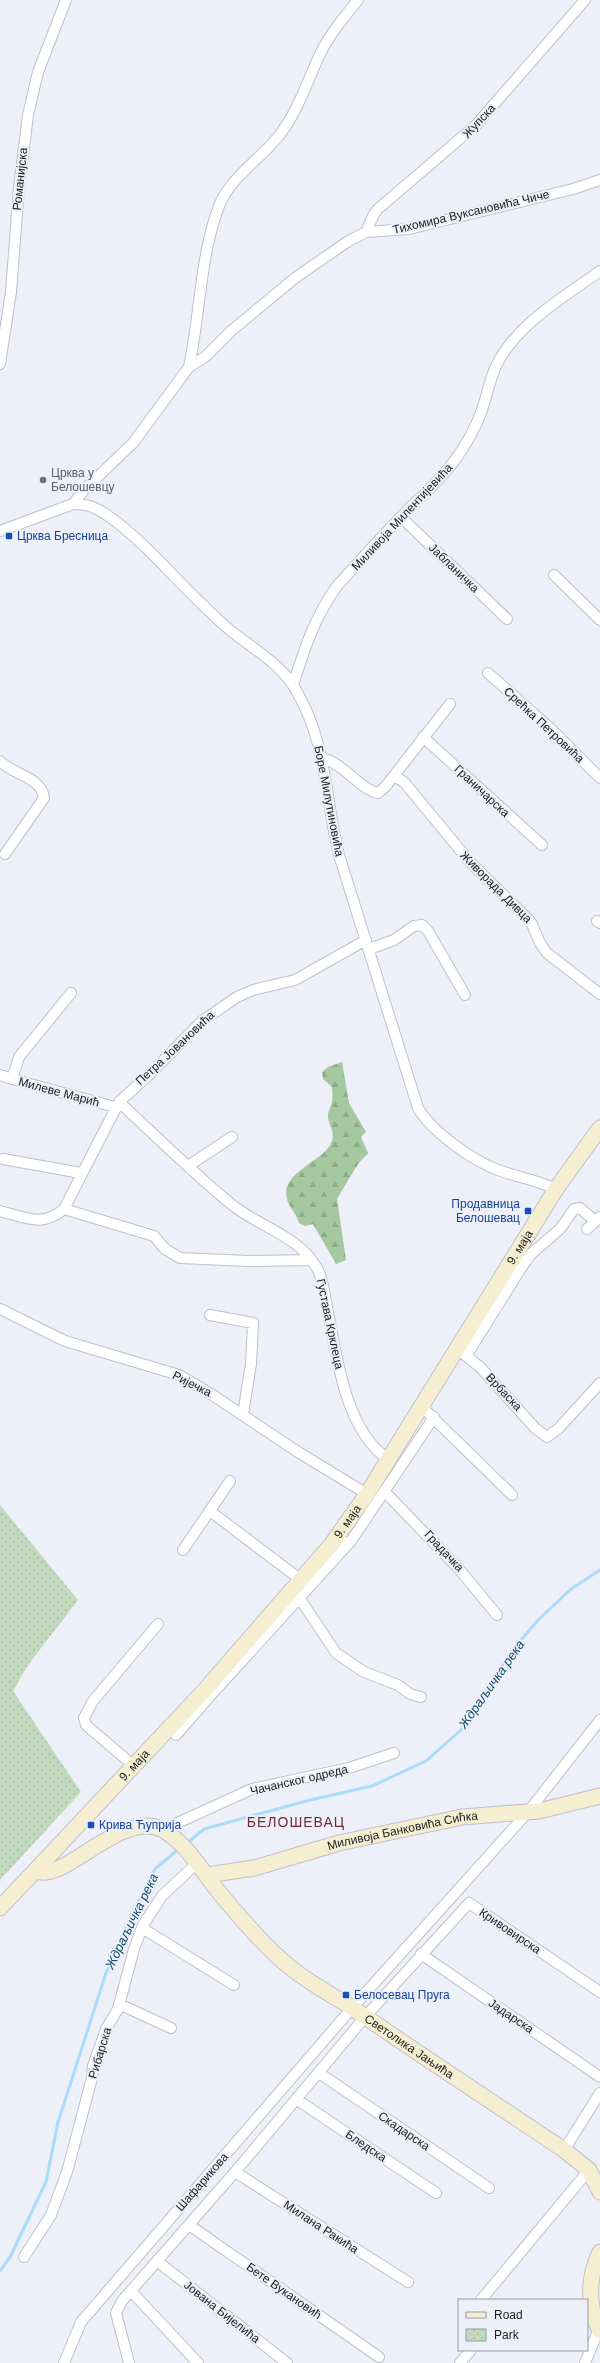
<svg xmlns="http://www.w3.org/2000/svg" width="600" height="2363" viewBox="0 0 600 2363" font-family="Arial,sans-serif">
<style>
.forest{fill:url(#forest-firs)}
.park{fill:url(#park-dots)}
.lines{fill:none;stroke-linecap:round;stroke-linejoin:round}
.stream{stroke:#aadcfa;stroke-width:3}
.street-casing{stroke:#bec0ca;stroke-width:12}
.secondary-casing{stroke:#bec0ca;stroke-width:17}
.street{stroke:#fff;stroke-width:10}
.secondary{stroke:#f6eed0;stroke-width:15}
.worship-dot{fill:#6b7280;stroke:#edeff9;stroke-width:1.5}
.transit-dot{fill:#1a4fb4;stroke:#edeff9;stroke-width:1.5}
.labels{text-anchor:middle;stroke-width:4;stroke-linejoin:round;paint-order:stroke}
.street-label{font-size:12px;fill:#1c1d20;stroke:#edeff9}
.worship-label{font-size:12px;fill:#5b616d;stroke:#edeff9;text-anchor:start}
.transit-label{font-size:12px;fill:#164399;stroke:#edeff9;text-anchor:start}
.water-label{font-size:13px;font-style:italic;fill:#0d4c6a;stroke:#edeff9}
.quarter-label{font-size:14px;letter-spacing:1px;fill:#712b3c;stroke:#edeff9}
</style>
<defs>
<pattern id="forest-firs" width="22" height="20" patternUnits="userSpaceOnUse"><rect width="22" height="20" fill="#a6c8a0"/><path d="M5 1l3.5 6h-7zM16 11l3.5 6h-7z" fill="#8eab8a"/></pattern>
<pattern id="park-dots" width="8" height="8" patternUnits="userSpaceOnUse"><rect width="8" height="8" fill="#c1dabd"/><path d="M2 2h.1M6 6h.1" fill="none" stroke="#a5bba2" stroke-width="1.8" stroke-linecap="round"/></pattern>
</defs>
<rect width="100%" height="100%" fill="#edeff9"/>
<path class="forest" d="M342,1062L349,1103L366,1132L361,1137L368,1153L358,1164L337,1199L346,1260L336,1264L313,1224L305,1226L299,1223C296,1212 286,1205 286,1193C286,1170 326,1160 332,1141C335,1131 329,1126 328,1117C327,1113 331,1107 332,1102C333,1097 332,1092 332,1087L323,1079L322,1072L328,1067Z"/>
<path class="park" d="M0,1505L78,1600L28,1665L13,1691L81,1792L0,1880Z"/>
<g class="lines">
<path class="stream" d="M186,1844L204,1829L310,1800L372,1786L426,1761L462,1729L487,1695L509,1654L538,1620L571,1589L600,1570
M0,2271L10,2257L46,2182L58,2122L106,1973L131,1915L155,1869L180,1848"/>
<g class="street-casing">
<path id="street" d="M366,232L374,214L378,209L476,125L585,0
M0,364L11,292L19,187L28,115L38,72L66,0
M189,367C200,316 200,256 219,206C230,178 258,161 277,138C297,114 307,82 320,54C330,34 344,17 358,0
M73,504C87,504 95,507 107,515C143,540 172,576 204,606C214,616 224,626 235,634C257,651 284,667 297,692C327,744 325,798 339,855L418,1108C432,1132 472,1160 498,1170C517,1177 537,1180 556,1189
M401,517L507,619
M0,531L73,504L84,490L133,443L189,367L205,357L231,331L295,278L347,242L366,232L409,229L573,189L600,180
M554,575L600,620
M488,673L551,729L600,778
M293,685C304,650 315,616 337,586C358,563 379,539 401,517C419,498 439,482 455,460C465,446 474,431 480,415C487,398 489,380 497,364C518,323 564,297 600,271
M423,737L542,845
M323,758C342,763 364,792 378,793L385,787L450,704
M0,761C13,775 42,777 44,798L5,854
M394,776L404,782L470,862L531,922L540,943L547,953L600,994
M597,921L600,923
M369,949L394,940L414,926L422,925L428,931L465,995
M71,993L19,1057L12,1079L115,1107
M0,1075L12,1079
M119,1102C156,1136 192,1172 231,1204C259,1227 298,1235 317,1268C324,1281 325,1298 328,1312C337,1359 346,1431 388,1459
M3,1159L81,1173
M188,1166L232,1137
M64,1209L154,1236L165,1249L180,1258L248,1261L311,1260
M0,1211C25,1217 42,1228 64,1209L119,1102L152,1072L202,1021L237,997L253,990L295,980L366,940
M587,1229L600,1217
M0,1309L65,1341L179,1375L211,1394L298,1452L367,1494
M210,1315L253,1323L251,1364L243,1414
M460,1351L480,1367L535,1428L547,1437L558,1429L600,1383
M466,1356L523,1265L531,1254L560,1229L574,1209L580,1208L595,1221
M422,1407L512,1495
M385,1492L459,1569L497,1615
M210,1511L301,1580
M344,1543L351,1541L434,1417
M183,1550L230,1481
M300,1599L336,1653L364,1672L398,1685L410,1694L421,1697
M199,1697L211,1695L351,1541
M176,1735L211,1695
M134,1766L86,1725L84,1718L93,1701L158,1624
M162,1830L252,1789L349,1768L394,1753
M142,1928L234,1985
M421,1954L600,2077
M119,2004L171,2028
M319,2073L489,2188
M296,2099L436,2193
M564,2150L600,2093
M235,2172L408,2282
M189,2225L379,2357
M24,2257L51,2215L67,2172L92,2078L93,2066L106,2029L118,2009L134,1949L143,1925L162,1896L197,1863
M157,2261L287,2363
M131,2291L198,2363
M481,2300L589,2170
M64,2363L81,2322L352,2008L528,1812L600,1720
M129,2363L116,2313L122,2301L235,2172L365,2017L469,1903L600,1992
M460,2363L471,2350
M585,2363L599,2329"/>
</g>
<g class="secondary-casing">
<g id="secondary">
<path id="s1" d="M37,1871C64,1883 123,1808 163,1830C184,1842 200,1867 214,1886C235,1912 259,1941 285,1963C305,1981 331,1994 354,2009C423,2057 494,2103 564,2150L589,2170L600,2192"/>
<path id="s2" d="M207,1875L254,1868L339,1843L462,1817L539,1811L600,1796"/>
<path id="s3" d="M0,1908L204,1691L331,1545L367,1494L556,1189L600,1128"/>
<path d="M600,2252C588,2277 587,2306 600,2331"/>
</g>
</g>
<use href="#street" class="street"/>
<use href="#secondary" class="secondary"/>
</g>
<circle class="worship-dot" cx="43" cy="480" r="4"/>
<g class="transit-dot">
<rect x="5" y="532" width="8" height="8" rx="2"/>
<rect x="524" y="1207" width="8" height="8" rx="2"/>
<rect x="87" y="1821" width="8" height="8" rx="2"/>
<rect x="342" y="1991" width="8" height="8" rx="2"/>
</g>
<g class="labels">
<g class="street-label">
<text transform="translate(479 121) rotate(-47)" y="4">Жупска</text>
<text transform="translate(20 179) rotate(-84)" y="4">Романијска</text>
<text transform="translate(471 212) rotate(-13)" y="4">Тихомира Вуксановића Чиче</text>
<text transform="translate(402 517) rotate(-47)" y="4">Миливоја Милентијевића</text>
<text transform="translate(454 568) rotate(44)" y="4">Јабланичка</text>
<text transform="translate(544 725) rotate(43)" y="4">Срећка Петровића</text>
<text transform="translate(482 791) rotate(43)" y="4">Граничарска</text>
<text transform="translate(329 801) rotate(79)" y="4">Боре Милутиновића</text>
<text transform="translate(496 887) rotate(45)" y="4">Живорада Дивца</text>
<text transform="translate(175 1048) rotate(-43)" y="4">Петра Јовановића</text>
<text transform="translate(59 1092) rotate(15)" y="4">Милеве Марић</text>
<text dy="4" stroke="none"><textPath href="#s3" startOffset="844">9. маја</textPath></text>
<text transform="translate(330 1324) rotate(78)" y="4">Густава Крклеца</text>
<text transform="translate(192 1384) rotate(27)" y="4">Ријечка</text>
<text transform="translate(504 1392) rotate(47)" y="4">Врбаска</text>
<text dy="4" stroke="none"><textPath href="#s3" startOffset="520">9. маја</textPath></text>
<text transform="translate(444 1551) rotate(47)" y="4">Градачка</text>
<text dy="4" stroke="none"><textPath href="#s3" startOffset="196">9. маја</textPath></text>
<text transform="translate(299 1780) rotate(-13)" y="4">Чачанског одреда</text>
<text dy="4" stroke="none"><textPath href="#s2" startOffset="201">Миливоја Банковића Сићка</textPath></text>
<text transform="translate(510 1931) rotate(34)" y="4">Кривовирска</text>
<text transform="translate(511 2016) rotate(34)" y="4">Јадарска</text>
<text dy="4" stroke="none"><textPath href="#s1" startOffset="469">Светолика Јањића</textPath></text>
<text transform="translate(100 2053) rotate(-73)" y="4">Рибарска</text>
<text transform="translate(404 2131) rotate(34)" y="4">Скадарска</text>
<text transform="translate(366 2146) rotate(34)" y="4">Бледска</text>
<text transform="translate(202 2182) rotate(-49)" y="4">Шафарикова</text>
<text transform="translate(321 2227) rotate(33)" y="4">Милана Ракића</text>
<text transform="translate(284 2291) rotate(35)" y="4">Бете Вукановић</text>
<text transform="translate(222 2312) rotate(38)" y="4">Јована Бијелића</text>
</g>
<g class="worship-label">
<text x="51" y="477">Црква у<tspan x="51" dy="14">Белошевцу</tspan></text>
</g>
<g class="transit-label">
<text x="17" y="540">Црква Бресница</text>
<text x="520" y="1208" text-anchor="end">Продавница<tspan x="520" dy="14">Белошевац</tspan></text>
<text x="99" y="1829">Крива Ћуприја</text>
<text x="354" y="1999">Белосевац Пруга</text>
</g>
<g class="water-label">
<text transform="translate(491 1684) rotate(-55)" y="5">Ждраљичка река</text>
<text transform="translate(131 1921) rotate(-64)" y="5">Ждраљичка река</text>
</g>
<g class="quarter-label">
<text x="296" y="1827">БЕЛОШЕВАЦ</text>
</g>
</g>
<rect x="458" y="2299" width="130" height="52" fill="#edeff9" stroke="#999ba2"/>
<rect x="466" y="2312" width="20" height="6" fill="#f6eed0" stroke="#999ba2"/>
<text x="494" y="2319" font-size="12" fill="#1c1d20">Road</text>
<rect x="466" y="2329" width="20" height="12" fill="url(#park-dots)" stroke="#999ba2"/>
<text x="494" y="2339" font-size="12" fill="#1c1d20">Park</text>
</svg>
